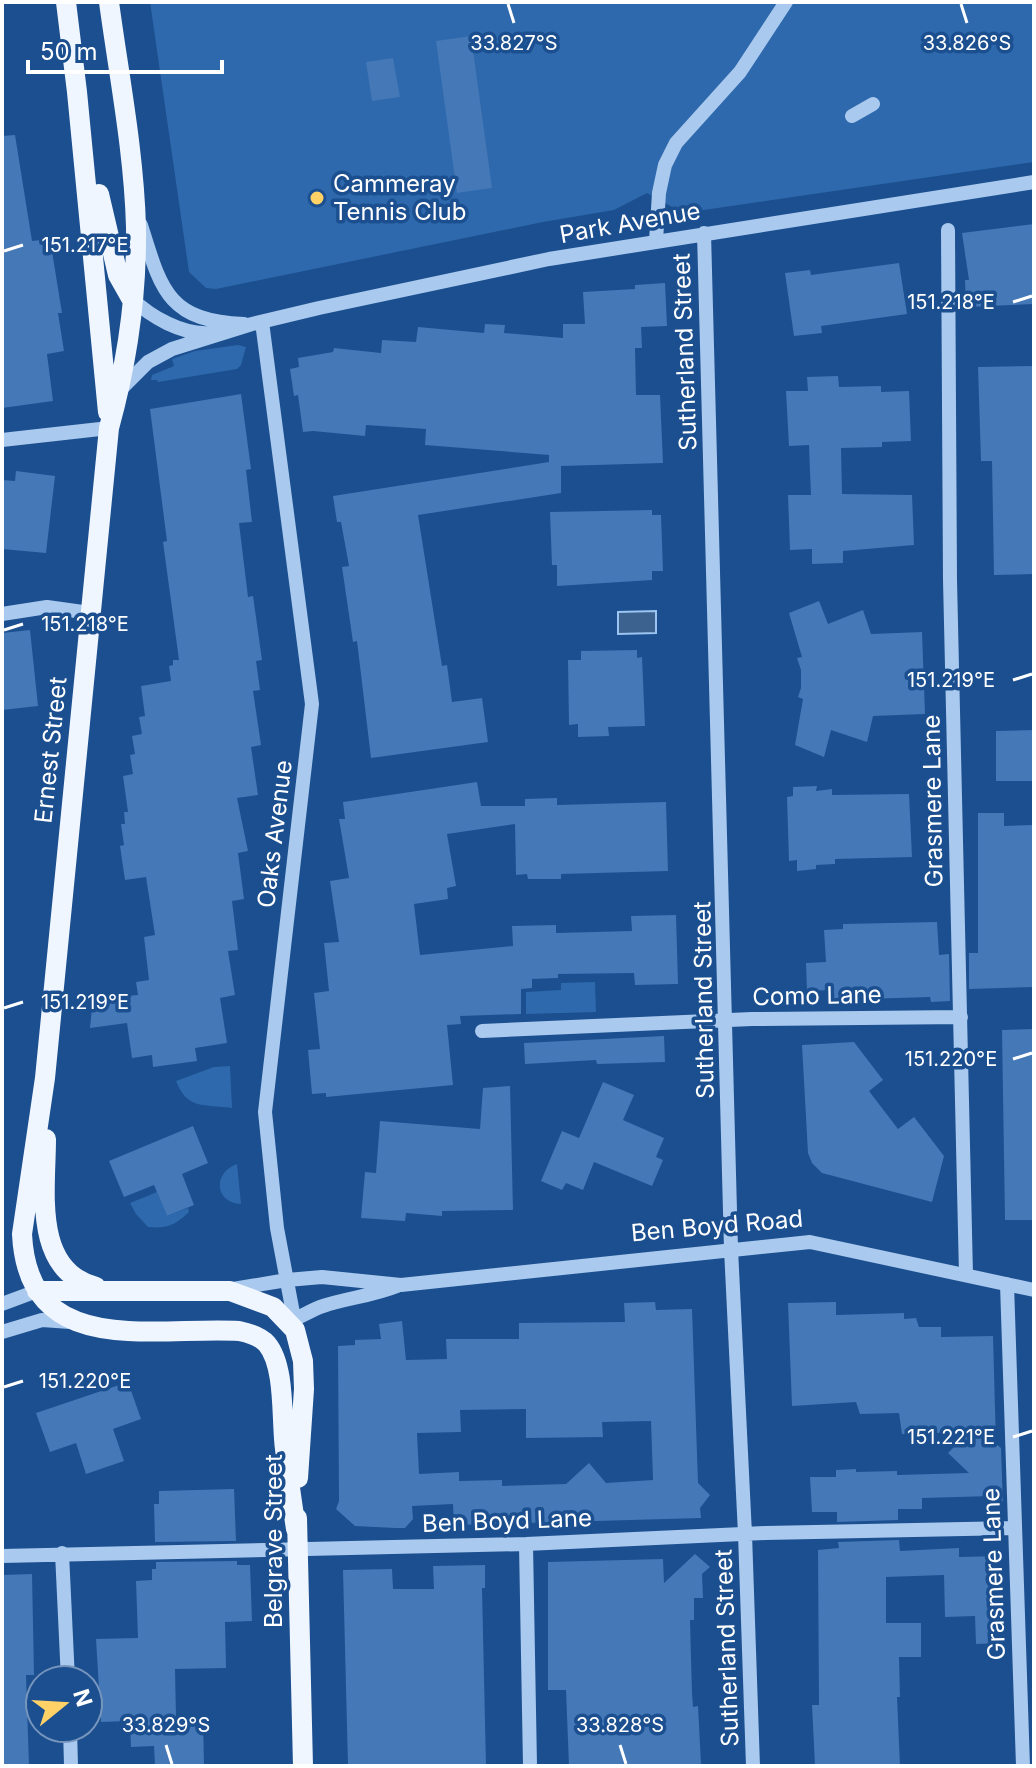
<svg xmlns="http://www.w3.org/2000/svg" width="1036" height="1768" viewBox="0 0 1036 1768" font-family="Inter,sans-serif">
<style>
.green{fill:#2e69ad}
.water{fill:#3c6290;stroke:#9cc4f0;stroke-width:2}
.building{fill:#4478b7;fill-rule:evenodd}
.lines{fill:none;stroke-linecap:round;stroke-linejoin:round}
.minor{stroke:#a9c9ee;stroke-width:14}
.major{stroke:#f0f6ff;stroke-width:20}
.ticks{fill:none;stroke:#fff;stroke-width:3}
.poi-dot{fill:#ffd166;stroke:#1b4f8f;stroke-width:3}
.labels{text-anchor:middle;stroke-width:7;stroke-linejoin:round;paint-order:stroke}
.poi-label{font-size:24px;fill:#fff;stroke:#1b4f8f;text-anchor:start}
.street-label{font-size:24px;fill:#fff;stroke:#1b4f8f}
.ticks-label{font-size:20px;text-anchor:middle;fill:#fff;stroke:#1b4f8f;stroke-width:7;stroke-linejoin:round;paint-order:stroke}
</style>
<rect width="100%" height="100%" fill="#1b4f8f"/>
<path class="green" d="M150,2H1034V162L683,213L647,193L614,210L543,222L216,289L206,288L189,272Z
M238,345L246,347L241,365L237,369L158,382L157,380H151L152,375L174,366L172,359L195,351Z
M595,982L596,1012L526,1014V992L561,990V983Z
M230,1066L232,1108C204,1104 187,1110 176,1081L214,1067Z
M237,1164L241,1204C215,1203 212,1173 237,1164Z
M157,1192L167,1216L188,1208L189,1212C175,1225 168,1229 148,1227L136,1214L130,1203Z"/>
<path class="water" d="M656,611V633L618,634V612Z"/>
<path class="building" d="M471,36L492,188L457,193L436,41Z
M393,58L400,97L372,101L366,62Z
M15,135L32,241L50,239L62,313H58L64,351L47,354L53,401L2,408V136Z
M1034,224V304L966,307L965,280H969L962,233Z
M899,263L907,314L821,326L822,333L794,336L785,273L810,270L811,275Z
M665,283L667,326L641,327L642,348H635L636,395H660L663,463L561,466V493L418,515L442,666L447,665L452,702L482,698L488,742L371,758L357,641L353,642L342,567L349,566L341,522H337L333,496L549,462V455L425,445L426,429L366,425L365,436L313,431L303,432L298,395L294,396L290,369L299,367L298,358L333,352L334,348L381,353L382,340L416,342L418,327L484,333L485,324L505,325L504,333L563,338V324H585L583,292L635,289V285Z
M1034,366V574L994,575L992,461H981L978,367Z
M838,376L839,387L881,386V392L909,391L911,441L882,442V447L841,448L842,494L912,495L914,545L843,551V563L812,564V549L790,550L788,495H811L810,472L809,445L789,446L786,391H808L807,377Z
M241,394L251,469L246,470L252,522L239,523L248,597L253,596L262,660L256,661L260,690L253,691L261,745L251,747L258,795L237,798L248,851L238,853L244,899L232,901L238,950L228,951L235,995L220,998L227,1043L195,1048L197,1061L153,1067L152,1055L132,1058L127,1023L90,1028L93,999L138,995L136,982L149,980L144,937L155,935L146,877L125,880L120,846L124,845L121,824H125L124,812H128L123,776L133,774L130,755L135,754L132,736L142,734L139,717L145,716L141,686L171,681L169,666L173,665V660H179L163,542L167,541L150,409Z
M16,471L55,476L46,553L2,549V480L15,481Z
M652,510V515H661L663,571H652V580L557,586V565H552L550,512Z
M819,601L828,624L863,610L871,634L922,632L925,714L873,716L867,742L831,730L824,757L795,745L803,699L798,697L801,688V670L797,658L802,657L789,613Z
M30,630L38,706L2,710V633Z
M637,650V658L642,657L645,726L608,727L609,736L578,737V724L569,725L568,660H581V651Z
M1034,730V781H996V731Z
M477,782L481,806H525V799L557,798V805L666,802L668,871L561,874V879H528L527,874L516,875L515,824L447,834L456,886L447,888L448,899L414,904L420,955L513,946L512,926L556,925V933L632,931L631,916L676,915L678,984L635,985L634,973L558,974V978L532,979V988L521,989V1014L460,1016L461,1024L447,1025L453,1085L326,1097V1093L312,1094L308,1050L320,1049L314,993L329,991L324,943L339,942L330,881L349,878L339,819H345L343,802Z
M817,786L816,791L832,789V795L909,794L912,857L835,859V864L816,865V869L797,871V860L789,861L787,797L793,796V787Z
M978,813H1004V826L1034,825V987L969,989V953H978Z
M937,922L939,955L949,954L950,1001L931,1002L930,997L831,1000L830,990L807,991L806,963L826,962L824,930L843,929V924Z
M1034,1029V1220H1005L1002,1030Z
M664,1036L665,1062L597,1064L596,1060L525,1064L524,1043Z
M854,1042L883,1080L869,1091L898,1129L914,1117L944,1156L932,1202L822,1173L812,1163L808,1153L802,1045Z
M603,1082L634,1095L623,1120L664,1138L656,1157L663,1160L652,1186L594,1162L583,1190L566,1183L562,1190L541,1181L562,1131L579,1138Z
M510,1086L513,1210L442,1211V1216L406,1213L405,1221L361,1218L365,1172L376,1173L380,1121L480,1129L483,1088Z
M193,1126L208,1163L182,1174L194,1205L167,1216L154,1185L124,1197L109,1161Z
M655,1302L656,1310L692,1309L698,1483L710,1495L700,1508L701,1518L454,1525L453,1504L412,1506L413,1519L405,1528H395L355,1526L336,1509L339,1501L338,1346L355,1345V1340L381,1339L379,1324L402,1321L406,1360L447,1359L446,1339H519V1323L625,1322L624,1303ZM526,1409V1438L603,1437L602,1422L651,1421L653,1480L606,1483L589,1463L566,1484L502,1486V1480L459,1481V1472L419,1474L417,1433L461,1432L460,1410Z
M836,1302V1315L904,1313V1319L916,1318L919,1327H941V1337L993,1336L996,1444L1001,1448L1003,1506L993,1496L922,1498V1509H898V1520L837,1522V1512H812L810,1477H836V1470L856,1469V1472L897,1471V1475L969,1473L948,1453L969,1432L902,1434L899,1413L860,1414L856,1402L792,1406L788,1303Z
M128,1382L141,1419L113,1429L124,1461L86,1474L76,1443L50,1452L36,1413Z
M234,1489L236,1541L155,1542L154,1504H159V1491Z
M899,1540L900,1551L959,1548V1557L1000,1556L1004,1643L976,1644L975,1616L945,1617L944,1575L886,1577V1623H921V1657H899L900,1697H897L900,1766H815L812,1705H819L818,1550L839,1548L838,1542Z
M695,1554L710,1567L702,1574L703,1598H694V1620H690L692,1693L693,1707L698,1706L701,1764L569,1766L566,1690H548V1562L663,1559L664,1583Z
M237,1561V1565H250L252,1621L225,1622L226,1668L175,1669L176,1717L203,1716L204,1766H155L154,1746L131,1747L130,1721L101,1722L96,1639L138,1638L136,1581L152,1580V1569H156V1562Z
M485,1565V1588H482L486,1766H348L343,1570L392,1569L393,1589H434L433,1566Z
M32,1574L34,1675H26L29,1766H2V1575Z"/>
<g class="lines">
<path class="minor" d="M852,116L873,104
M141,225C161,289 167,321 244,324
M948,230L950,580L966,1275
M704,233L731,1249L745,1534L753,1766
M656,241L659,193L665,165L676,143L740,72L786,2
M131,298C151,317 182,335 210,333
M262,322L312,704L265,1112L277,1228L296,1329
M122,388L148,362L172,349L252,324L319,308L549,259L1034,182
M2,440L109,428
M2,614L47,607L90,613
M482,1031L752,1019L961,1017
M1007,1284L1023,1766
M233,1289L287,1280L322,1277L401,1285L810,1242L1034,1290
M2,1304L37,1291
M288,1321C301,1318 310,1310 323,1306C347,1298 372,1296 397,1286
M2,1332L42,1320L70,1322
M526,1544L530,1766
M62,1553L68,1680
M2,1556L526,1544L765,1533L1014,1528
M70,1728L71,1766"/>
<path class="major" d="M66,2L77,92L108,412
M109,2C119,76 134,152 136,227C137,294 127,363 109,428L45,1078L22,1234C28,1360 153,1326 239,1331C249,1333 260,1336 267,1344C286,1367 281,1420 285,1449C288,1476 292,1502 296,1529
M99,194L118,275L131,298
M46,1139C46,1190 32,1270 96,1287
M37,1291H230L273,1307L295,1330L303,1361L304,1389L298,1478
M297,1518L303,1766"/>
</g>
<path class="ticks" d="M508,4L514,23M961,4L967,23M4,251L23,245M1013,302L1032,296M4,630L23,624M1013,680L1032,674M4,1008L23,1002M1013,1059L1032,1053M4,1387L23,1381M1013,1437L1032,1431M166,1745L172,1764M620,1745L626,1764"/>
<circle class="poi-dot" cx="317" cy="198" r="8"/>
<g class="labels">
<g class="poi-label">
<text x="333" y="192">Cammeray<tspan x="333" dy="28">Tennis Club</tspan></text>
</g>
<g class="street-label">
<text transform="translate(630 223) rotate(-10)" y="8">Park Avenue</text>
<text transform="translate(685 352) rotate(-92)" y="8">Sutherland Street</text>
<text transform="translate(51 750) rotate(-84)" y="8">Ernest Street</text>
<text transform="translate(933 801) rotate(-91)" y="8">Grasmere Lane</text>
<text transform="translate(275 834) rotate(-83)" y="8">Oaks Avenue</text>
<text transform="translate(817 996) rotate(-1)" y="8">Como Lane</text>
<text transform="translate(704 1000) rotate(-91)" y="8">Sutherland Street</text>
<text transform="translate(717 1226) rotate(-5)" y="8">Ben Boyd Road</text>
<text transform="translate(507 1521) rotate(-2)" y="8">Ben Boyd Lane</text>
<text transform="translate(274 1541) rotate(-90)" y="8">Belgrave Street</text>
<text transform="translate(994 1574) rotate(-92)" y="8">Grasmere Lane</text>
<text transform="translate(727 1648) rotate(-92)" y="8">Sutherland Street</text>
</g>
</g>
<g class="ticks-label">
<text x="514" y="50">33.827°S</text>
<text x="967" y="50">33.826°S</text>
<text x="85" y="252">151.217°E</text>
<text x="951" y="309">151.218°E</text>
<text x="85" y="631">151.218°E</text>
<text x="951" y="687">151.219°E</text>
<text x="85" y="1009">151.219°E</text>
<text x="951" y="1066">151.220°E</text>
<text x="85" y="1388">151.220°E</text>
<text x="951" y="1444">151.221°E</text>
<text x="166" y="1732">33.829°S</text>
<text x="620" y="1732">33.828°S</text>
</g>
<rect width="1036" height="1768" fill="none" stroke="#ffffff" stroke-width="8"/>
<g transform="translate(64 1704) rotate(72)"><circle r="38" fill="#1b4f8f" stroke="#7695bc" stroke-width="2"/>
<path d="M0-6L14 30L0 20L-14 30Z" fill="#ffd166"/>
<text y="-12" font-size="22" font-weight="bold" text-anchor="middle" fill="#ffffff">N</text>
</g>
<path d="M28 60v12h194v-12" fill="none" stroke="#ffffff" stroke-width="4"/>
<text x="40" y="60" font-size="24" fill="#ffffff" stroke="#1b4f8f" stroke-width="6" paint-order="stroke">50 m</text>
</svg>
